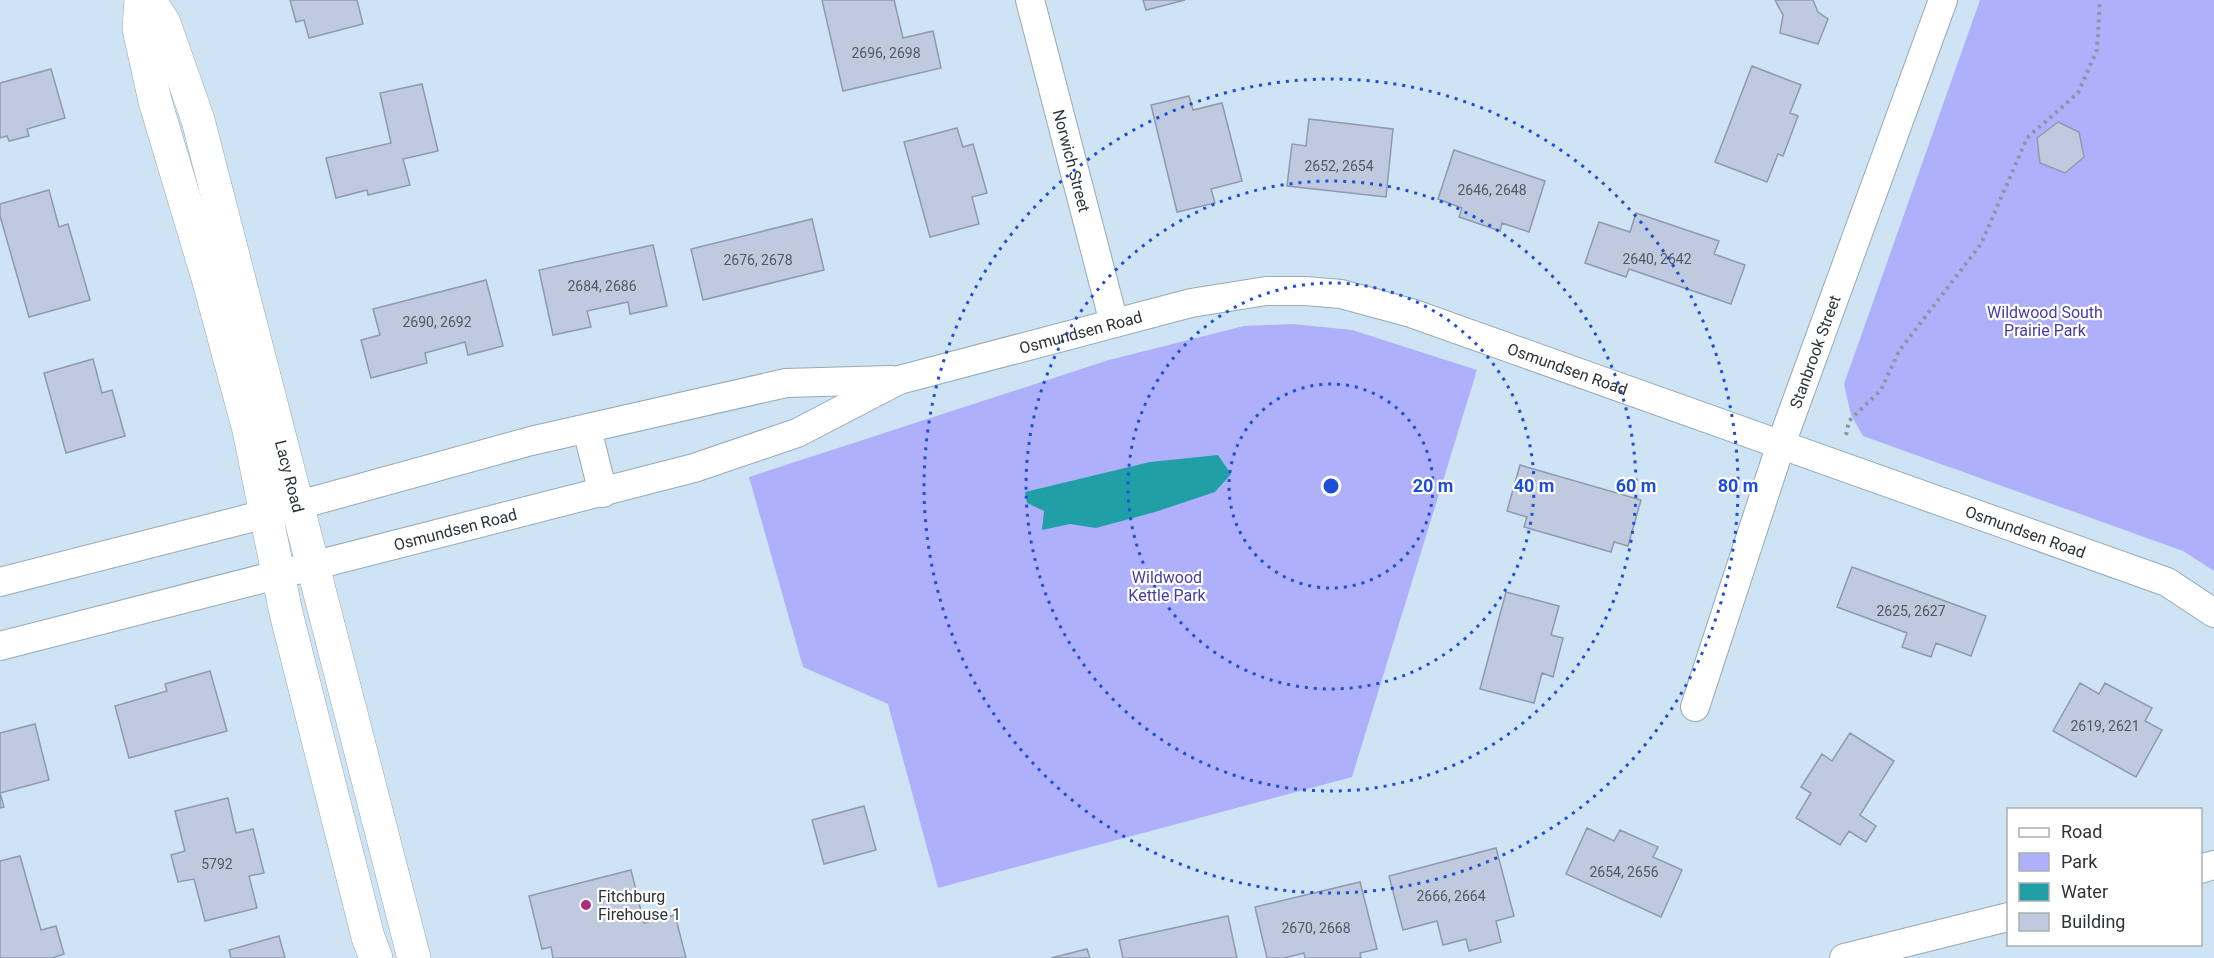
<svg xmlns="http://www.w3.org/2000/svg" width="2214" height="958" viewBox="0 0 2214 958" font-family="Roboto,sans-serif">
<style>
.green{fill:#afb0fc}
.water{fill:#209fa7}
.building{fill:#bfcadf;stroke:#8f9aae;stroke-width:1.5}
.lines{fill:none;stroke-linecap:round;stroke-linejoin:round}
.minor-casing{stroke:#96aab9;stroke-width:30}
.tertiary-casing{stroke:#96aab9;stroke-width:34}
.path{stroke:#8998a4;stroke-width:4;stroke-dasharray:3 4.5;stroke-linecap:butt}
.minor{stroke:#fff;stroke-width:28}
.tertiary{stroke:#fff;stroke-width:33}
.ring{fill:none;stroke:#1d4ed8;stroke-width:3;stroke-dasharray:3 6}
.poi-dot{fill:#ab2f81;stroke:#fff;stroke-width:2}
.labels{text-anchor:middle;stroke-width:4.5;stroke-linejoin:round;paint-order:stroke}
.number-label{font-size:14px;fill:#515a63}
.street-label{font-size:16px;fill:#2c343a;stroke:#fff}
.park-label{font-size:16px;fill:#483ba1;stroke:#fff}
.poi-label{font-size:16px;fill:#2c343a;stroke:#fff;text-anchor:start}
.centre{fill:#1d4ed8;stroke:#fff;stroke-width:3}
.ring-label{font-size:18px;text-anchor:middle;font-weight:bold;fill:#1d4ed8;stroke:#fff;stroke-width:4.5;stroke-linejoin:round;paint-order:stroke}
</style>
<rect width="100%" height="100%" fill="#cee3f3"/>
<path class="green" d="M1980,0H2214V571L2183,551L1863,436L1851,415L1844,384Z
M1293,324L1352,330L1477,370L1352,777L938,888L888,704L803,667L749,477L1109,360L1244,326Z"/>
<path class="water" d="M1218,455L1231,474L1215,492L1155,512L1096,528L1070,524L1042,530L1044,511L1027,503L1025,492L1150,462Z"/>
<path class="building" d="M290,0H357L363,24L309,38L304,20L296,22Z
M822,0H894L903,38L933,31L941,68L843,91Z
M1143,0H1185L1146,10Z
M1775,0H1813L1818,12L1828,19L1818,44L1780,33L1783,15Z
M1752,66L1801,85L1790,113L1798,116L1783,156L1778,154L1767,182L1715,162Z
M51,69L65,118L27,129L29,136L9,141L7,136L0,138V83Z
M422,84L438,151L403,159L410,185L368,195L367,190L336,198L326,158L391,143L380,93Z
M1189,96L1193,110L1222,103L1242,181L1211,189L1215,203L1177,212L1151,105Z
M1309,119L1393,129L1386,197L1287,186L1292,144L1306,146Z
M2058,122L2079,132L2084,157L2065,173L2040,163L2037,138Z
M957,128L963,147L973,144L987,193L972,197L979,224L930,237L904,142Z
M1454,150L1545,181L1529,232L1502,223L1500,231L1459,217L1462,208L1438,199Z
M49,190L59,227L68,224L90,300L29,317L0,216V204Z
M1636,213L1719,241L1714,254L1745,265L1731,304L1629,269L1626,277L1585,263L1599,222L1630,232Z
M812,219L824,270L703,300L691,249Z
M653,245L667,306L630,314L628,302L587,311L591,327L553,335L539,270Z
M486,280L503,346L468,355L465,342L425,353L427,363L371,378L361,340L380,335L373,309Z
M93,359L102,393L112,390L125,436L66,453L44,373Z
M1520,465L1641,500L1628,546L1614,542L1611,552L1524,527L1527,517L1507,511Z
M1852,567L1986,616L1971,656L1936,643L1931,657L1902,647L1907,633L1837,607Z
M1506,592L1559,606L1551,635L1563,638L1553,677L1542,673L1534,703L1480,689Z
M210,671L227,731L129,758L115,706L167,691L165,684Z
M2080,683L2099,694L2105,683L2152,708L2145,721L2162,730L2136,777L2053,731Z
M35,724L49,780L0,793L4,807L0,808V733Z
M1850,733L1894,761L1860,815L1876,826L1866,842L1849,831L1840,845L1796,818L1811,793L1801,787L1822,754L1832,761Z
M228,798L236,833L253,829L264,873L249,876L257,908L205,921L194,879L178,882L171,855L185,851L175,811Z
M864,806L876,850L824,864L812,820Z
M1587,828L1614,841L1620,830L1658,847L1653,857L1682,870L1661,917L1566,874Z
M1496,848L1514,916L1496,921L1501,942L1469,951L1466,939L1443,945L1437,921L1403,930L1389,876Z
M20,856L41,930L56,926L64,954L52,958H0V861Z
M631,870L644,923L675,915L686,958H553L551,947L542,949L529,896Z
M1360,882L1377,949L1360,953L1361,958H1305L1304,953L1284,958H1267L1255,907Z
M1228,916L1237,958H1123L1119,940Z
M279,936L285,958H231L229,950Z
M1087,949L1090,958H1051Z"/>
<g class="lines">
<g class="minor-casing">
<g id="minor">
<path id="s1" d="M1030,0L1114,323"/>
<path d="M587,429L603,493"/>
<path d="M0,582L266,514L531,441L786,383L891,380"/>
<path id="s2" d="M0,646L694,468L797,433L899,380L1191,303L1266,291H1305L1341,294L1411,313L2167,582L2214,613"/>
<path id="s3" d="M1695,707L1781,444L1943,0"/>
<path d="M2200,869L2214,865"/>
<path d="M1844,958L2008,917"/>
</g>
</g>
<g class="tertiary-casing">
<g id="tertiary">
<path d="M141,0L139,29L155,101L208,278L249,430L286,613L368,937L376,958"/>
<path id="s4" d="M149,0L164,23L198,120L414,958"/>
</g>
</g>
<path class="path" d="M1846,435L1849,421L1881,390L1899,351L1981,244L2027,138L2078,93L2097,50L2100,0"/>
<use href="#minor" class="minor"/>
<use href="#tertiary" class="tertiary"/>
</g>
<g class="ring">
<circle cx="1331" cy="486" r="102"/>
<circle cx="1331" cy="486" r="203"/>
<circle cx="1331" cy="486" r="305"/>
<circle cx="1331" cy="486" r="407"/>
</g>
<circle class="poi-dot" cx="586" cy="905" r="6"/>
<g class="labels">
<g class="number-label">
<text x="886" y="58">2696, 2698</text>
<text x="1339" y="171">2652, 2654</text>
<text x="1492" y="195">2646, 2648</text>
<text x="1657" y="264">2640, 2642</text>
<text x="758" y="265">2676, 2678</text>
<text x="602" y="291">2684, 2686</text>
<text x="437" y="327">2690, 2692</text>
<text x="1911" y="616">2625, 2627</text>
<text x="2105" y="731">2619, 2621</text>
<text x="217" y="869">5792</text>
<text x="1624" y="877">2654, 2656</text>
<text x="1451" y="901">2666, 2664</text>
<text x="1316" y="933">2670, 2668</text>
</g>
<g class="street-label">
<text dy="6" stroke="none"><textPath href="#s1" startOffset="166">Norwich Street</textPath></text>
<text dy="6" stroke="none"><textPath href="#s2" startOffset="1128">Osmundsen Road</textPath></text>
<text dy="6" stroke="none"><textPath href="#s3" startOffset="375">Stanbrook Street</textPath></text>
<text dy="6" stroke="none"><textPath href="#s2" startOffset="1632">Osmundsen Road</textPath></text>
<text dy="6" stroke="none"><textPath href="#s4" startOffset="498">Lacy Road</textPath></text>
<text dy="6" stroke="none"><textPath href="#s2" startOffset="470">Osmundsen Road</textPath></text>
<text dy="6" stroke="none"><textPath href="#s2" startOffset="2118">Osmundsen Road</textPath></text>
</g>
<g class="park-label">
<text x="2045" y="318">Wildwood South<tspan x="2045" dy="18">Prairie Park</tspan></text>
<text x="1167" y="583">Wildwood<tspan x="1167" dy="18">Kettle Park</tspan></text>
</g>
<g class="poi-label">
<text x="598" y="902">Fitchburg<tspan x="598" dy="18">Firehouse 1</tspan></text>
</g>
</g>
<circle cx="1331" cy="486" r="9" class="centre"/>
<g class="ring-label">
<text x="1433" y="492">20 m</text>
<text x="1534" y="492">40 m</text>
<text x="1636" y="492">60 m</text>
<text x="1738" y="492">80 m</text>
</g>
<rect x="2007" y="808" width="195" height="138" fill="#ffffff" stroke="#abaeb0" stroke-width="1.5"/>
<rect x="2019" y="828" width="30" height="9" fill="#ffffff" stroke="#abaeb0" stroke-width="1.5"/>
<text x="2061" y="838" font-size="18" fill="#2c343a">Road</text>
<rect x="2019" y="853" width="30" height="18" fill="#afb0fc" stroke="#abaeb0" stroke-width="1.5"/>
<text x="2061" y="868" font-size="18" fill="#2c343a">Park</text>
<rect x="2019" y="883" width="30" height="18" fill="#209fa7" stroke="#abaeb0" stroke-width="1.5"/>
<text x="2061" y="898" font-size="18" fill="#2c343a">Water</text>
<rect x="2019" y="913" width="30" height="18" fill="#bfcadf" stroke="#abaeb0" stroke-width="1.5"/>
<text x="2061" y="928" font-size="18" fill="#2c343a">Building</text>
</svg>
